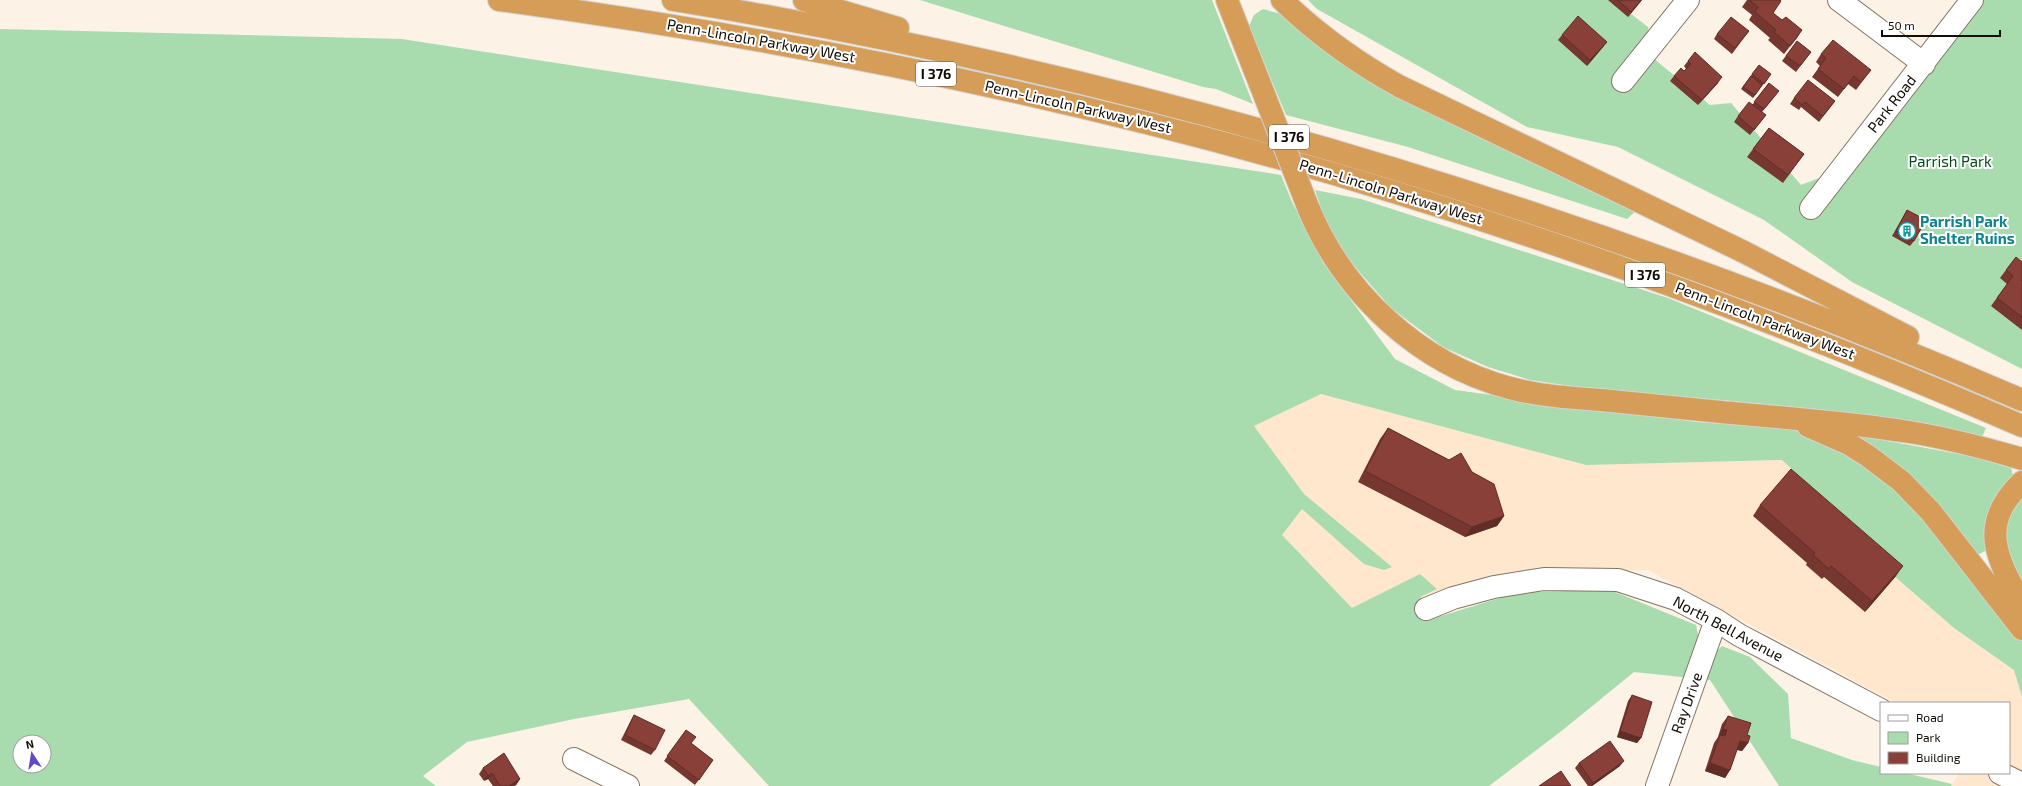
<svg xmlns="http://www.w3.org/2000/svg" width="2022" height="786" viewBox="0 0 2022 786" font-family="'Exo 2',sans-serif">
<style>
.built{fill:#ffe7ce}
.green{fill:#a8dcaf;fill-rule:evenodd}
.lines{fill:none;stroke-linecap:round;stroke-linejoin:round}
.minor-casing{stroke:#847463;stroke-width:24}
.highway-casing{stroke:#d4d3d2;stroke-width:24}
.minor{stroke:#fff;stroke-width:22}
.highway{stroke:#d59d57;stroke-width:22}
.highway-bridge-casing{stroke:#d4d3d2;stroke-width:24;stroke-linecap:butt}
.highway-bridge{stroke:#d59d57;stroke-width:22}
.wall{fill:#763730}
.shaded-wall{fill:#602d27}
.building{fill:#894038;stroke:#602d27}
.labels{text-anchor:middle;stroke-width:4;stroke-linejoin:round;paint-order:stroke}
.shield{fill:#fff;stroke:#595551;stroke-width:1}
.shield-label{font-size:14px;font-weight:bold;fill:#120c06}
.street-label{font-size:15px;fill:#120c06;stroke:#fff}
.park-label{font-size:15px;fill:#004c1a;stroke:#fff}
.culture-label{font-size:15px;font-weight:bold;fill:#0d838f;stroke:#fff;text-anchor:start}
</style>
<rect width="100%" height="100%" fill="#fdf2e6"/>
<path class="built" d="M1321,394L1586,465L1782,460L2022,677V786H1951L1959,773H2009V703H1896L1648,570L1511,571L1392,612L1329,630L1166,448Z"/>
<path class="green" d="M920,0H1212L1253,104L1216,89L1203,87Z
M1308,0H1613L1648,27L1653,58L1710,105L1731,103L1801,185L1858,163L1975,0H2022V369L1852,282L1764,220L1618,147L1527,127L1317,9Z
M1263,9L1285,15L1638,209L1627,219L1408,147L1286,115L1249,26L1254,15Z
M0,29L402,39L1281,175L1292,202L1324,264L1395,359L1455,390L1696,422L1787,428L1818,438L1879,474L1925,512L2022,637V697L2014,670L1954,628L1784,480L1806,482L1782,460L1586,465L1321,394L1254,426L1304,494L1392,567L1384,570L1364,564L1302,509L1282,535L1352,608L1420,574L1437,589L1420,597L1441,616L1519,592L1610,590L1696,625L1699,639L1715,653L1722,646L1750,657L1788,694L1791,738L1852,760L1881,767V773H1905L1952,784L1951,786H1779L1710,680L1634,672L1564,729L1489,786H769L689,699L574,719L467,742L423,776L436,786H0ZM20,742H44V766H20Z
M1315,190L1361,199L1668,298L1986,428L1982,437L1916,424L1827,410L1571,386L1530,380L1488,367L1443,347L1391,308L1356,268L1329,232Z
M1860,436L1970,456L2011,468L2013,475L1994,498L1988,517L1990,548L1976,556L1860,442Z
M2022,490V608L2013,602L2003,521Z"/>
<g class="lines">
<g class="minor-casing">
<path id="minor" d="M1839,0L1924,64
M1623,81L1688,0
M1811,208L1972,0
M1426,609L1453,598L1494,587L1544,579L1618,580L1676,599L1716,620L1739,635L1881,710
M574,759L628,786
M2000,773L2022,784
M1657,786L1716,620"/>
</g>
<g class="highway-casing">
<path id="highway" d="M499,0C802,41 1102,102 1394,192C1608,258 1817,337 2022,426
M673,0C1140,76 1588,213 2022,400
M804,0L898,28
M1227,0L1260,84
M1282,0C1318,35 1356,62 1399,86L1742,251L1908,337
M1308,207C1343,293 1419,364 1510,388C1540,396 1571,398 1601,400C1641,404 1681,408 1721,412C1784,418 1847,422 1909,432C1947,438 1985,448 2022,459
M1808,426L1849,444L1868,456L1901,481L1931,512L2022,629
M2022,482C1978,524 1996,558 2022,604"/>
</g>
<use href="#minor" class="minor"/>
<use href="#highway" class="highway"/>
<g class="highway-bridge-casing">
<path id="highway-bridge" d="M1260,84L1308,207"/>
</g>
<use href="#highway-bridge" class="highway-bridge"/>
</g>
<path class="wall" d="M1608,0H1642L1628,17Z
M1747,0H1780L1773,13L1782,20L1802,30L1784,54L1768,40L1770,38L1749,20L1752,15L1742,7Z
M1749,31L1732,54L1714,39L1717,34Z
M1562,35L1607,42L1603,47L1587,66L1558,40Z
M1797,41L1811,52L1796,72L1782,61Z
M1821,54L1871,70L1856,90L1848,84L1838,97L1812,77L1820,66L1816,62Z
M1688,61L1718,83L1698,105L1670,81L1674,76L1684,71L1686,69L1684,66Z
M1752,74H1771L1753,98L1741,89Z
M1769,83L1775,96L1762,112L1766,115L1750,135L1734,122L1738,116L1753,104Z
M1794,98L1835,101L1819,122L1801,107L1799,110L1790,104Z
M1769,128L1804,154L1783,183L1747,157Z
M1907,210L1914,241L1910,246L1892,236L1904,215Z
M2006,270L2022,279L2021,280L2022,281V330L1991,306L2007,284L2000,278Z
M1388,428L1472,472L1504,516L1497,526L1465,537L1358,482L1380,439Z
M1760,505L1896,576L1865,612L1824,577L1822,579L1806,565L1807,563L1753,516Z
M1632,695L1641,738L1637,743L1617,737L1628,701Z
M634,715L655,750L651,755L621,740L631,720Z
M1728,716L1747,735L1748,743L1742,751L1737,750L1730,770L1725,778L1705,771L1714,743L1718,737L1722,724Z
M686,730L691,744L713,760L695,785L664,761Z
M1579,763L1620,766L1592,786H1588L1575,768Z
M483,768L520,779L516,785L514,786H493L488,779L484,781L479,774Z"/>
<path class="shaded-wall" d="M1641,0H1642L1628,17L1631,12Z
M1802,30L1797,38L1784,54Z
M1607,42L1603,47L1587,66L1590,60Z
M1722,77L1718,83L1698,105L1702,100Z
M1504,516L1497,526L1465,537L1472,527Z
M1903,566L1896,576L1865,612L1872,601Z
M1723,729L1727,730L1722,738L1720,735L1718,737Z
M1620,731L1641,738L1637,743L1617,737Z
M1740,741L1748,743L1742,751L1734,749Z
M1624,761L1620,766L1592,786H1591L1593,783Z
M1710,763L1730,770L1725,778L1705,771Z
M492,773L488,779L484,781L488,776Z
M520,779L516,785L514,786H509Z"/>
<path class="building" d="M1618,0H1641L1631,12Z
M1749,0H1780L1781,1L1773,13L1782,20L1786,17L1802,30L1790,46L1774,32L1776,30L1755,12L1758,7Z
M1578,16L1607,42L1590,60L1562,35Z
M1731,17L1749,31L1735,48L1717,34Z
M1833,40L1871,70L1861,82L1854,76L1844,89L1818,69L1826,58L1821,54Z
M1797,41L1811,52L1800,66L1786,56Z
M1695,52L1722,77L1702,100L1674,76L1681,68L1684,71L1691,64L1688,61Z
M1759,65L1771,74L1764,84L1752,74Z
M1751,76L1762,85L1755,95L1743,87Z
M1808,80L1835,101L1823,116L1805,102L1802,105L1794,98Z
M1769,83L1779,91L1764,109L1754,102Z
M1749,102L1766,115L1754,130L1738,116Z
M1769,128L1804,154L1788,175L1753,149Z
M1907,210L1926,220L1914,241L1896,231Z
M2016,257L2022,262V278L2021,280L2022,281V317L1997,298L2013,276L2006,270Z
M1388,428L1449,460L1461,453L1472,472L1494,484L1504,516L1472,527L1365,471Z
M1791,469L1903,566L1872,601L1831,566L1829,569L1813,555L1815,553L1760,505Z
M1632,695L1652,702L1641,738L1620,731Z
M634,715L665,730L655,750L625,735Z
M1728,716L1751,723L1747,735L1750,736L1748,743L1740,741L1730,770L1710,763L1720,735L1725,736L1727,730L1723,729Z
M686,730L696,737L691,743L713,760L699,780L667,756Z
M1610,741L1624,761L1593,783L1579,763Z
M504,753L520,779L509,786H500L492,773L488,776L483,768Z
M1561,771L1571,786H1539Z"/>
<defs>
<g id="building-ring" transform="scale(0.9)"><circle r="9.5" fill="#fff" stroke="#0f9aa8" stroke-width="1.5"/><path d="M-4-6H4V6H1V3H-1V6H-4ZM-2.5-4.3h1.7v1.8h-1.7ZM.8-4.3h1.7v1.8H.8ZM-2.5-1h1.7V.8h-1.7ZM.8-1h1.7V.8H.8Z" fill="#0f9aa8"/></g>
</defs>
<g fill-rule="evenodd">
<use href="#building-ring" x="1907" y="231"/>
</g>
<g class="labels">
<g class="shield">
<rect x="916" y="62" width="40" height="24" rx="3"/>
<rect x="1269" y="125" width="40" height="24" rx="3"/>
<rect x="1625" y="263" width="40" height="24" rx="3"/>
</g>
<g class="shield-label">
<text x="936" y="79">I 376</text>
<text x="1289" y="142">I 376</text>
<text x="1645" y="280">I 376</text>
</g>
<g class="street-label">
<text transform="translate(761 41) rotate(10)" y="5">Penn-Lincoln Parkway West</text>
<text transform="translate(1892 104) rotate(-52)" y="5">Park Road</text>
<text transform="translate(1078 107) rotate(13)" y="5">Penn-Lincoln Parkway West</text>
<text transform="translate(1391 192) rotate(17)" y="5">Penn-Lincoln Parkway West</text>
<text transform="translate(1765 321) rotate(21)" y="5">Penn-Lincoln Parkway West</text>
<text transform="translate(1728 629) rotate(28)" y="5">North Bell Avenue</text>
<text transform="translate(1687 703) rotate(-70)" y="5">Ray Drive</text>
</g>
<g class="park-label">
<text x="1950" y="167">Parrish Park</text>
</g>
<g class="culture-label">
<text x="1920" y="227">Parrish Park<tspan x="1920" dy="17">Shelter Ruins</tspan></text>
</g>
</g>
<rect x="1880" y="702" width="130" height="72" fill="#ffffff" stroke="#a09e9b"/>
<rect x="1888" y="715" width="20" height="6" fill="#ffffff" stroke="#a09e9b"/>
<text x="1916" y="722" font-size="12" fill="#120c06">Road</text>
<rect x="1888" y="732" width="20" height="12" fill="#a8dcaf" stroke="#a09e9b"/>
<text x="1916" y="742" font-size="12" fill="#120c06">Park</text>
<rect x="1888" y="752" width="20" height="12" fill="#894038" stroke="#a09e9b"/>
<text x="1916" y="762" font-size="12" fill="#120c06">Building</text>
<g transform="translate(32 754) rotate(348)"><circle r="19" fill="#ffffff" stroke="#a09e9b"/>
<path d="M0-3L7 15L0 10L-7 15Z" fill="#614ac3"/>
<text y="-6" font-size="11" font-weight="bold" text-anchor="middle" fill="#120c06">N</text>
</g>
<path d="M1882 30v6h118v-6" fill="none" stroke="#120c06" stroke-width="2"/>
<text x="1888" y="30" font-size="12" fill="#120c06" stroke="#ffffff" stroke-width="3" paint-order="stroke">50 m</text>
</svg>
